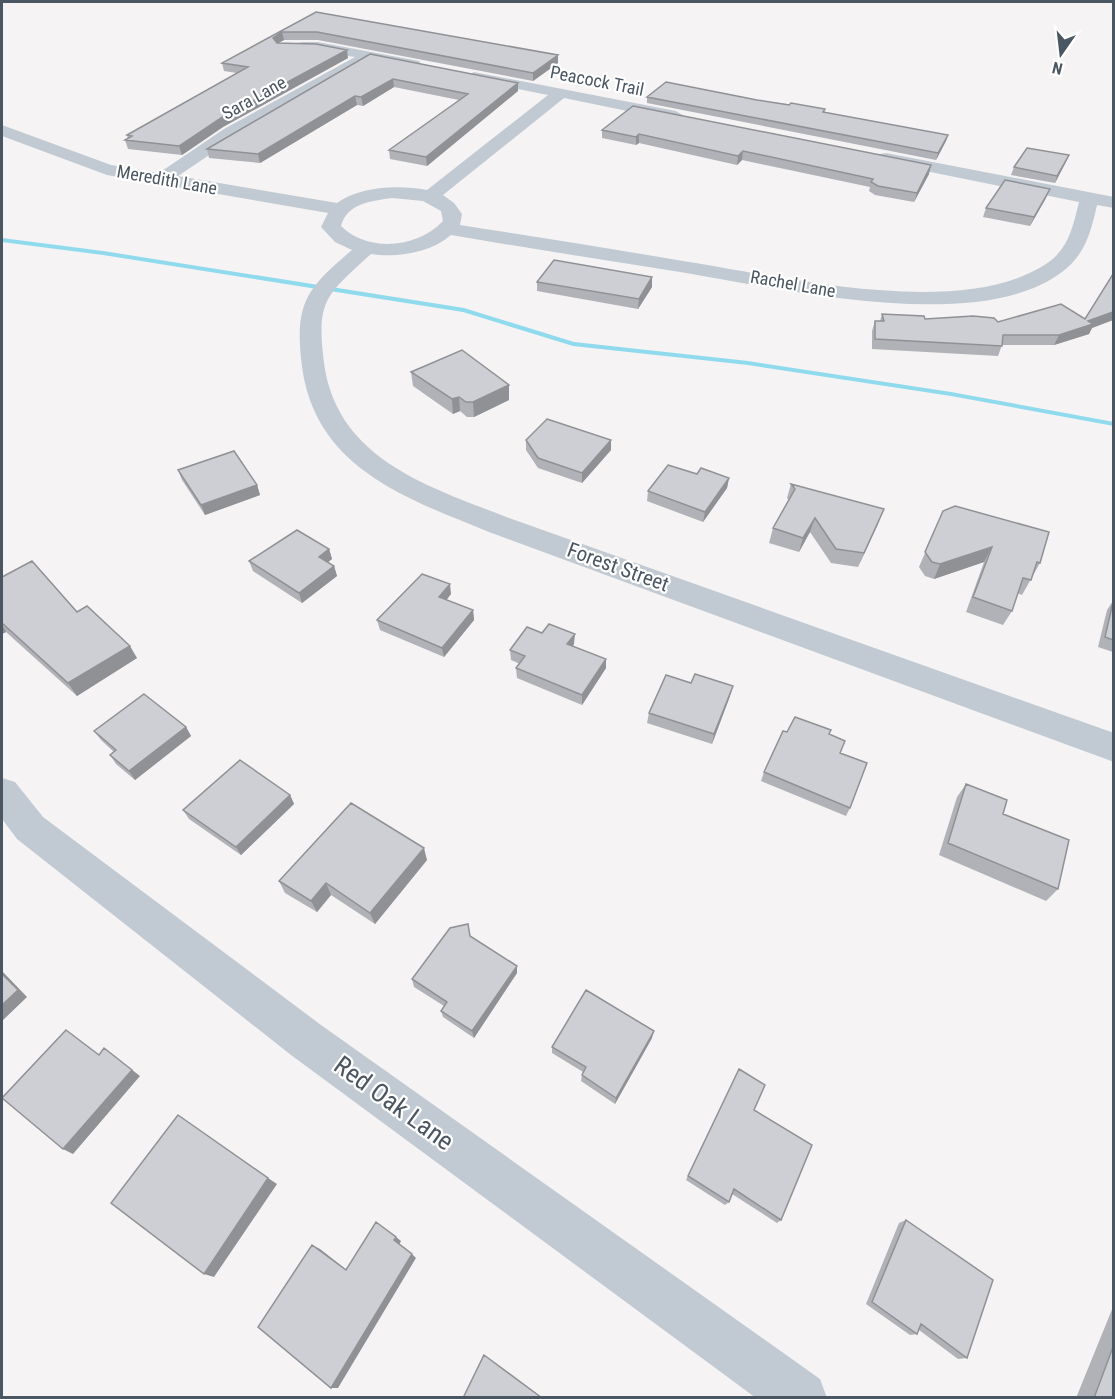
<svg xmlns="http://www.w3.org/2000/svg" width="1115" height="1399" viewBox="0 0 1115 1399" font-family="'Roboto Condensed',sans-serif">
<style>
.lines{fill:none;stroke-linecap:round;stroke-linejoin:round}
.stream{fill:#90daee;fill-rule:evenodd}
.minor{fill:#c1cad2;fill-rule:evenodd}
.wall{fill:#b0b2b7}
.shaded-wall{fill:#909195}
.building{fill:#cdcfd5;stroke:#909195;stroke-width:1.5}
.labels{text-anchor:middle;stroke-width:4.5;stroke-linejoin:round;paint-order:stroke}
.far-street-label{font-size:18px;fill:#4a5661;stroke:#fff}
.street-label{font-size:21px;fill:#4a5661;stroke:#fff}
.near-street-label{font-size:26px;fill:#4a5661;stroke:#fff}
</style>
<rect width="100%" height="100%" fill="#f5f3f3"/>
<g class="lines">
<path class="stream" d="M2,238L103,251L464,308L574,342L748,361L951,392L1114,422V426L951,396L748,365L573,346L463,312L103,255L2,242Z"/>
<path class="minor" d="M303,42H318L419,61L421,64L414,68L371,60L236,137L178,176L337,203C361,186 399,185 427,190L548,95L469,79L467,76L474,72L676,111L684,116L676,121L564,98L443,195L454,203L462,214L460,225C537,237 613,249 689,262C785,277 961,320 1046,264C1069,249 1073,226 1079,202L886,163L880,162L877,158L880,154L886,153L1114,197V208L1097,205C1091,232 1085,255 1062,272C978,336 778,288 680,272C604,260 527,248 451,235C430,253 397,258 371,254C326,295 316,300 324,363C337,460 430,487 509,518L1114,733V762L489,532C401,496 311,466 301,358C295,300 310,286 352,250L335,242L321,227L328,213L107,175L2,136V125L111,165L159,173L224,129L355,57L298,49V43ZM392,198L423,201L441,211L443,221C418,248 368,253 341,226C347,203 372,201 392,198Z
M2,778L15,782L43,817L321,1025L820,1379L827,1398H756L291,1055L17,839L2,819Z"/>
</g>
<path class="wall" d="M316,12L558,63L533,81L318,40H284L278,43L348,58L223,127L182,155L128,149L125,140L128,139L127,135L237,73L224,71L222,63Z
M370,54L518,91L427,166L390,159L389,150L459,100L394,87L363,106L357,105L260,163L209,158L207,149Z
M647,97L757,100L825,109L824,112L948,135L946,141L936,160L647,103Z
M633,106L929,174L914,202L875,195L869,191L870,187L742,160L737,165L639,143L636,145L602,138V130Z
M1069,155L1055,183L1011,175L1014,167Z
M1046,198L1030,226L983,217L986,208Z
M1113,274V320L1092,328L1089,334L1054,345H1002L998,356L872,349V331L875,321H880L882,314L925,319L998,322L1085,319Z
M537,282L652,287L638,309L537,291Z
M411,372L509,385V400L474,417H467L460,411L453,414L413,386Z
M526,440L611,450L582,483L538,468L526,450Z
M178,470L257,485L260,495L205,515L182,480Z
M697,474L729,478L727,488L703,522L647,501L648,491Z
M791,484L878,524L858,567L831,563L810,532L799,552L769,543L773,528L789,500L787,498Z
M943,511L1040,563L1022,595L1017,593L1012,611L1003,625L966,612L984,562L934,579L925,576L919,567Z
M329,549L332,559L328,562L334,566L337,576L302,603L253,571L249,561Z
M2,577L77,612L137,658L77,696L6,632L2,634Z
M451,594L446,600L473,610L474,620L444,657L380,630L377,620Z
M1113,601V652L1098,647L1107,610Z
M542,633L574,644L573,646L606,668L582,705L517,678L516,668L520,664L511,660L510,650Z
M730,696L712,744L647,723L649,713Z
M186,727L191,736L135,780L116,764L110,755L114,752L101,740L94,731Z
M787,732L829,734L840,753L850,808L846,816L761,781L764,772Z
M966,784L1003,814L1058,889L1046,901L939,855L957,797Z
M290,795L294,804L241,855L189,819L183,810Z
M427,860L375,924L331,895L317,912L285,893L279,881Z
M470,936L517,966V973L474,1038L443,1017L441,1011L444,1006L414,987L412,979Z
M652,1038L615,1104L581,1081L582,1075L583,1072L552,1053V1047Z
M739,1069L754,1110L781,1220L777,1223L732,1194L729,1202L725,1205L686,1180Z
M906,1220L967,1358L958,1359L919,1330L917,1334L910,1335L866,1304L899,1223Z
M1113,1307V1398H1076Z"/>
<path class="shaded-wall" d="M282,32L284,40L275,45L273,38Z
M347,50L348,58L223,127L182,155L179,146L221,118Z
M558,55V63L533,81V73Z
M393,79L394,87L363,106L361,97Z
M518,83V91L427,166L426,157Z
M355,96L357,105L260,163L258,154Z
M639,134V143L636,145V137Z
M948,135L946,141L936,160L938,153Z
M743,151L742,160L737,165L738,156Z
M1069,155L1066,162L1055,183L1057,176Z
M931,165L929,174L914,202L917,193Z
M1050,189L1046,198L1030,226L1034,217Z
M652,277V287L638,309L639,299Z
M1113,312V320L1092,328L1089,334L1054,345L1059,335L1088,321Z
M509,385V400L474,417L473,402Z
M459,397L460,411L453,414L452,399Z
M611,440V450L582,483V473Z
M729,478L727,488L703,522L705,512Z
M257,485L260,495L205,515L201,505Z
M884,509L878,524L858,567L864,553Z
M815,518L810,532L799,552L803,538Z
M992,547L984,562L934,579L940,564Z
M329,549L332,559L322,567L319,557Z
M334,566L337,576L302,603L299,593Z
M450,584L451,594L441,607L439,597Z
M473,610L474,620L444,657L442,648Z
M2,625L6,632L2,634Z
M575,634L574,644L567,654V644Z
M130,646L137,658L77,696L68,683Z
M606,659V668L582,705V695Z
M733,686L730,696L712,744L714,734Z
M186,727L191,736L135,780L129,771Z
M290,795L294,804L241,855L236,847Z
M424,848L427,860L375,924L370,913Z
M326,883L331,895L317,912L311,901Z
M517,966V973L474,1038L472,1031Z
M2,971L27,997L2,1021Z
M654,1031L652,1038L615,1104L616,1098Z
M104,1048L140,1076L73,1154L63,1149Z
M268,1178L277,1184L214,1277L204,1274Z
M396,1237L401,1241L399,1245L394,1240Z
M312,1245L320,1249L352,1274L346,1270Z
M412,1254L416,1258L338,1388H331Z"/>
<path class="building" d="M316,12L558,55L533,73L317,32H282L273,38L277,43L316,44L347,50L221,118L179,146L125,140L132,136L127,135L248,67L222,63Z
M370,54L518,83L426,157L389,150L468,94L393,79L361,97L355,96L258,154L207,149Z
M666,82L757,100L789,105L791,103L825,109L823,112L948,135L938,153L647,97Z
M633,106L931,165L917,193L878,186L871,182L873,179L743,151L738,156L639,134L636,137L602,130Z
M1027,148L1069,155L1057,176L1014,167Z
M1005,180L1050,189L1034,217L986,208Z
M554,260L652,277L639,299L537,282Z
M1113,274V312L1088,321L1093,324L1059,335H1003L1002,346L875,339V321H884L882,314L924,316L925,319L973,316L994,318L998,322L1061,304L1085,319Z
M462,350L509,385L473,402H466L459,397L452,399L411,372Z
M547,419L611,440L582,473L538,458L526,440Z
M234,451L257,485L201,505L178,470Z
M668,465L697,474L701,468L729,478L705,512L648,491Z
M791,484L884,509L864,553L836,549L815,518L803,538L773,528L795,489Z
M955,506L1049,532L1040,563L1037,562L1031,580L1023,578L1012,611L973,597L992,547L940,564L932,562L925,552L943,511Z
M297,530L329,549L319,557L334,566L299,593L249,561Z
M32,561L77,612L87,606L130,646L68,683L2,623V577Z
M422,574L450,584L439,597L473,610L442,648L377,620Z
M1113,602V640L1105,637Z
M549,624L575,634L567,644L606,659L582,695L516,668L525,656L510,650L527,627L542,633Z
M695,674L733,686L714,734L649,713L666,675L691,683Z
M144,694L186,727L129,771L110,755L116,750L94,731Z
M795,717L831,730L829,734L845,741L840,753L867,763L850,808L764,772L783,731L787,732Z
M240,760L290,795L236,847L183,810Z
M966,784L1007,800L1003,814L1069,840L1058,889L948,843Z
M351,803L424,848L370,913L326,883L311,901L279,881Z
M468,924L470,936L517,966L472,1031L441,1011L447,1002L412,979L450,928Z
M2,974L18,990L2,1005Z
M586,990L654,1031L616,1098L582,1075L586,1067L552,1047Z
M66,1030L99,1055L104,1048L132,1070L63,1149L2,1098Z
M739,1069L765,1085L754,1110L812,1145L781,1220L734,1189L729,1202L688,1176Z
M178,1115L268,1178L204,1274L111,1203Z
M906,1220L993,1280L967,1358L921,1324L917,1334L872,1302Z
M376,1222L396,1237L394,1240L412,1254L331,1388L258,1327L312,1245L346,1270Z
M1113,1347V1398H1094Z
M484,1355L542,1398H463Z"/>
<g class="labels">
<g class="far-street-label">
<text transform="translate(597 81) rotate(11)" y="6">Peacock Trail</text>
<text transform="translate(254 98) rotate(-29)" y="6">Sara Lane</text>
<text transform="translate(167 180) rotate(10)" y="6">Meredith Lane</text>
<text transform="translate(793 284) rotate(10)" y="6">Rachel Lane</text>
</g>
<g class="street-label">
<text transform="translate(618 567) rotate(20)" y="7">Forest Street</text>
</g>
<g class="near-street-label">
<text transform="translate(394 1103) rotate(36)" y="9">Red Oak Lane</text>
</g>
</g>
<rect width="1115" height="1399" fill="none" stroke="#4a5661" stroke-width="6"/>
<g transform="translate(1061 54) rotate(194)" stroke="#ffffff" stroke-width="4.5" paint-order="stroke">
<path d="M0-4.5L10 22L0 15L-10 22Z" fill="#4a5661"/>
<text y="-9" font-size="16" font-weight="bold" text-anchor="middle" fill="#4a5661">N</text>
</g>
</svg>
